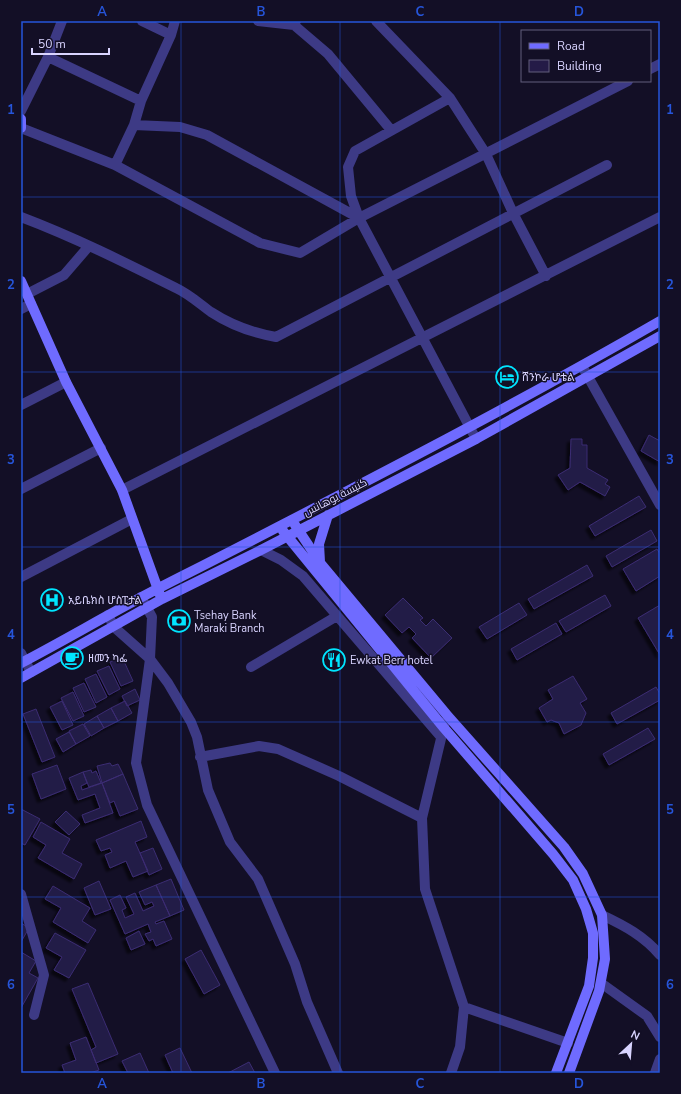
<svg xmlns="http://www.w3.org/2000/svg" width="681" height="1094" viewBox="0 0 681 1094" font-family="'Nunito Sans',Cairo,'Noto Sans Ethiopic',sans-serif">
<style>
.building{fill:#241b47;stroke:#3b2d73;filter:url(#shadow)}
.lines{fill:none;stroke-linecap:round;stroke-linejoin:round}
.street{stroke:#3d3a85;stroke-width:10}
.secondary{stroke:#6f6bff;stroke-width:10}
.grid{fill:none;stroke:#2655da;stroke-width:1;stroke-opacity:0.55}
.labels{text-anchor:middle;stroke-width:3;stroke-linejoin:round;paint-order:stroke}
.poi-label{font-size:11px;fill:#d9d4ff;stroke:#130f26;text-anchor:start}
.street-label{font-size:11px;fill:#d9d4ff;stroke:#130f26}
.neatline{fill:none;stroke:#2655da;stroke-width:1.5}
.grid-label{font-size:13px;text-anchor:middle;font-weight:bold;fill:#2655da}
</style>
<defs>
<filter id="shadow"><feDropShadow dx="-3.5" dy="3.5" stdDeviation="1" flood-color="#0009"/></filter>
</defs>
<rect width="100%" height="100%" fill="#130f26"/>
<path class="building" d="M649,435L660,441V462L641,451Z
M571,439H582V445H587V468L608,480L605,484L610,487L605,496L580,482L568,490L558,475L570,468Z
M639,496L646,507L595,536L589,526Z
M651,530L657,541L612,567L606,556Z
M657,549L660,554V576L636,591L623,569Z
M587,565L593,576L534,609L528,599Z
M605,595L611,606L566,632L559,621Z
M403,598L423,618L420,620L426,626L433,619L452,638L431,658L412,638L416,634L409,627L402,633L385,615Z
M519,603L527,615L487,639L479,627Z
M660,605V655L638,618Z
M556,623L562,634L517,660L511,649Z
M122,657L133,681L121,686L110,662Z
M109,666L120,689L109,695L97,671Z
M96,674L107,697L96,703L85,679Z
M573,676L587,699L580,703L586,713L581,725L564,734L559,723L551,720L547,722L539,708L553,699L548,690Z
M84,683L96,707L84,712L73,688Z
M656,687L660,694V700L617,724L611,713Z
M135,689L140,700L127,706L122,696Z
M73,692L84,716L73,721L61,698Z
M62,701L73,725L62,730L50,707Z
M125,701L132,713L118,721L111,708Z
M111,708L118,721L104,728L97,716Z
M36,709L55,757L42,762L23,714Z
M97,716L104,728L91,736L84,724Z
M83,724L90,736L76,744L69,731Z
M648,728L655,739L609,765L603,754Z
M69,732L76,744L63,752L56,739Z
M110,763L112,766L118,764L123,774L102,783L97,766Z
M57,765L66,789L41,799L32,774Z
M91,770L92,773L96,771L101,783L89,787L83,772Z
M83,772L87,783L81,786L82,790L102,783L113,813L85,823L82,815L100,808L95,794L78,800L69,778Z
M123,774L138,809L120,816L114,801L110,803L102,783Z
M21,809L40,819L25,845L21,843Z
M66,811L80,824L69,835L55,822Z
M141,821L147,837L135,842L148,871L133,877L126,861L110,868L105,855L112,852L110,848L101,851L96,840Z
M41,822L70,839L62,853L82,864L74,879L38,858L46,845L33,837Z
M153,848L162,869L149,875L140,853Z
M171,879L184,910L170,916L156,885Z
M99,881L111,909L95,915L84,888Z
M156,885L170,916L155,922L156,924L164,921L172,939L156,946L153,939L149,941L145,934L151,932L148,924L125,934L110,900L120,895L126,908L122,910L125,918L134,914L126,897L135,893L143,911L154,906L152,902L145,905L139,892Z
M53,886L90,908L82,921L96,930L88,943L53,922L61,908L45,899Z
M21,923L29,928L21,942Z
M139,931L145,944L131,950L126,938Z
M55,933L86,950L69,978L54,970L62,957L46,948Z
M201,950L220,985L204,994L185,959Z
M21,952L36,961L29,973L38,978L21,1008Z
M88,983L118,1054L96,1063L91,1050L96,1047L72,989Z
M86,1037L99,1070L90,1073H65L62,1065L76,1060L70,1043Z
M180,1048L192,1073H173L165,1055Z
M140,1053L149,1073H128L122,1061Z
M249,1062L255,1073H228Z"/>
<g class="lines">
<path class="street" d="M142,21L171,35
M258,21L294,25
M296,21L294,25L328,54L391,130
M376,21L450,98L486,154L513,213L546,276
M48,57L141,101
M650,69L660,64
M450,98L355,151L348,167L351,196L359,218L476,439
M21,111L48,57L62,21
M134,125L180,127L207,135L359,218
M21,128L115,165L260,243L300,253L359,218L628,81
M115,165L134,125L141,101L171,35L175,21
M21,217C74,237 126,263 176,288C189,294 200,304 211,312C231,325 253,333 276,337L607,165
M27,294L64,275L89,246
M21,309L31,304
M582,366L660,505
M21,405L66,382
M21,489L101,448
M122,490L660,217
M261,550L281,560L303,576L441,737
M21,577L132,519
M108,615L114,627L150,659L152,617L141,597
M21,653L31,672
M150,659L168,683L191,722L197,737L208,790L230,842L258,879L295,964L307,1002L338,1073
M150,659L136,763L147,805L275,1073
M251,667L337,616
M445,722L422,818L425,889L464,1007L460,1047L451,1073
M200,757L259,746L278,749L339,776L422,818
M21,894L44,975L34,1015
M602,915C625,926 644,936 660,955
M601,983L647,1016L660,1037
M464,1007L568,1043
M655,1073L660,1059"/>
<path class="secondary" d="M21,119V128
M21,281L66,382L122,490L160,595
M295,525L321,564L447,715L564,847L583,874L602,915L605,959L599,991L569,1073
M283,531L444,728L553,854L573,880L586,909L593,933V958L589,986L556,1073
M320,562L319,544L328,515
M21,663C67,639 112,612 159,588C327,502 496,416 660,321
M21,678L162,599L261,550L476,439L660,336"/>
</g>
<path class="grid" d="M181,21V1073M340,21V1073M500,21V1073M21,197H660M21,372H660M21,547H660M21,722H660M21,897H660"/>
<defs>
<g id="hotel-ring" transform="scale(1.15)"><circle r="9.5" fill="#130f26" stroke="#00e5ff" stroke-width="1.5"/><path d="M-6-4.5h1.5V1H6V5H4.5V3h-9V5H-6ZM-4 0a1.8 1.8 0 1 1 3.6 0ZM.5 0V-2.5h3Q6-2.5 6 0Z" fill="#00e5ff"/></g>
<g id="hospital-ring" transform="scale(1.15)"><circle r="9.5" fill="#130f26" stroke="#00e5ff" stroke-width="1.5"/><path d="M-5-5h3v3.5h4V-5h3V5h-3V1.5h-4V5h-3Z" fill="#00e5ff"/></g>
<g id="bank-ring" transform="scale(1.15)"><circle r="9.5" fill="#130f26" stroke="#00e5ff" stroke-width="1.5"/><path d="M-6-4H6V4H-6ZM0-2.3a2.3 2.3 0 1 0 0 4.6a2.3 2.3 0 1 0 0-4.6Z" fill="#00e5ff"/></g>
<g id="cafe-ring" transform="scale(1.15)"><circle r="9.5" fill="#130f26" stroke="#00e5ff" stroke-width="1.5"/><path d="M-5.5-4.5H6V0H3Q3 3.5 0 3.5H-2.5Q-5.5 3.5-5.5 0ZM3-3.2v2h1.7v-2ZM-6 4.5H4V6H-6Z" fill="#00e5ff"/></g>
<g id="restaurant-ring" transform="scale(1.15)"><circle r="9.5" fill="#130f26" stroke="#00e5ff" stroke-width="1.5"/><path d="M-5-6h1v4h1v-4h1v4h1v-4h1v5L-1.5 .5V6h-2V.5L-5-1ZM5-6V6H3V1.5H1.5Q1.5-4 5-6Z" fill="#00e5ff"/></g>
</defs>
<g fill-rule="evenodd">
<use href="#hotel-ring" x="507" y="377"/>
<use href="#hospital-ring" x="52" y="600"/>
<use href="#bank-ring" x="179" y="621"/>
<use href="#cafe-ring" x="72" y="658"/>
<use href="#restaurant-ring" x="334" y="660"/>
</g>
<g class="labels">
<g class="poi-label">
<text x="522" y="381">ሸንኮራ ሆቴል</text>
<text x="68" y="604">አይቤክስ ሆስፒታል</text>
<text x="194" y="619">Tsehay Bank<tspan x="194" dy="13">Maraki Branch</tspan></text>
<text x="88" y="662">ዘመን ካፌ</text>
<text x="350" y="664">Ewkat Berr hotel</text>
</g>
<g class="street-label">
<text transform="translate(335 497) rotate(-27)" y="4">كنيسة يوهانس</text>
</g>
</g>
<rect width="681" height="1094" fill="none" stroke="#130f26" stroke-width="44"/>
<rect x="521" y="30" width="130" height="52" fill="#130f26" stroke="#625e7d"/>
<rect x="529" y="43" width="20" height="6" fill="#6f6bff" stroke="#625e7d"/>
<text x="557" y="50" font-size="12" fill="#d9d4ff">Road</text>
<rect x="529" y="60" width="20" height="12" fill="#241b47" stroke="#625e7d"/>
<text x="557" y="70" font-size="12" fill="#d9d4ff">Building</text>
<g transform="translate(631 1044) rotate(26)" stroke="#130f26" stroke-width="3" paint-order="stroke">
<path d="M0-3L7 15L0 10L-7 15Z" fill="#d9d4ff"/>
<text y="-6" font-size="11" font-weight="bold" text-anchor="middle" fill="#d9d4ff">N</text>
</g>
<path d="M32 48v6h77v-6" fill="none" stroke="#d9d4ff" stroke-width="2"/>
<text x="38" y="48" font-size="12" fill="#d9d4ff" stroke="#130f26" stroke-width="3" paint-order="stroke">50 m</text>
<rect x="22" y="22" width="637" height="1050" class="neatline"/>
<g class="grid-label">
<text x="102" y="16">A</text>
<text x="261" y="16">B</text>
<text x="420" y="16">C</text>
<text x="579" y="16">D</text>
<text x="11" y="114">1</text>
<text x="670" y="114">1</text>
<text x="11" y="289">2</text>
<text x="670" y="289">2</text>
<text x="11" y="464">3</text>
<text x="670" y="464">3</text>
<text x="11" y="639">4</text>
<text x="670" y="639">4</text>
<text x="11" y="814">5</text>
<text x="670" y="814">5</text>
<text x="11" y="989">6</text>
<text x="670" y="989">6</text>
<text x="102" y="1088">A</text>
<text x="261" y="1088">B</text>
<text x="420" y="1088">C</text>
<text x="579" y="1088">D</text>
</g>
</svg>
